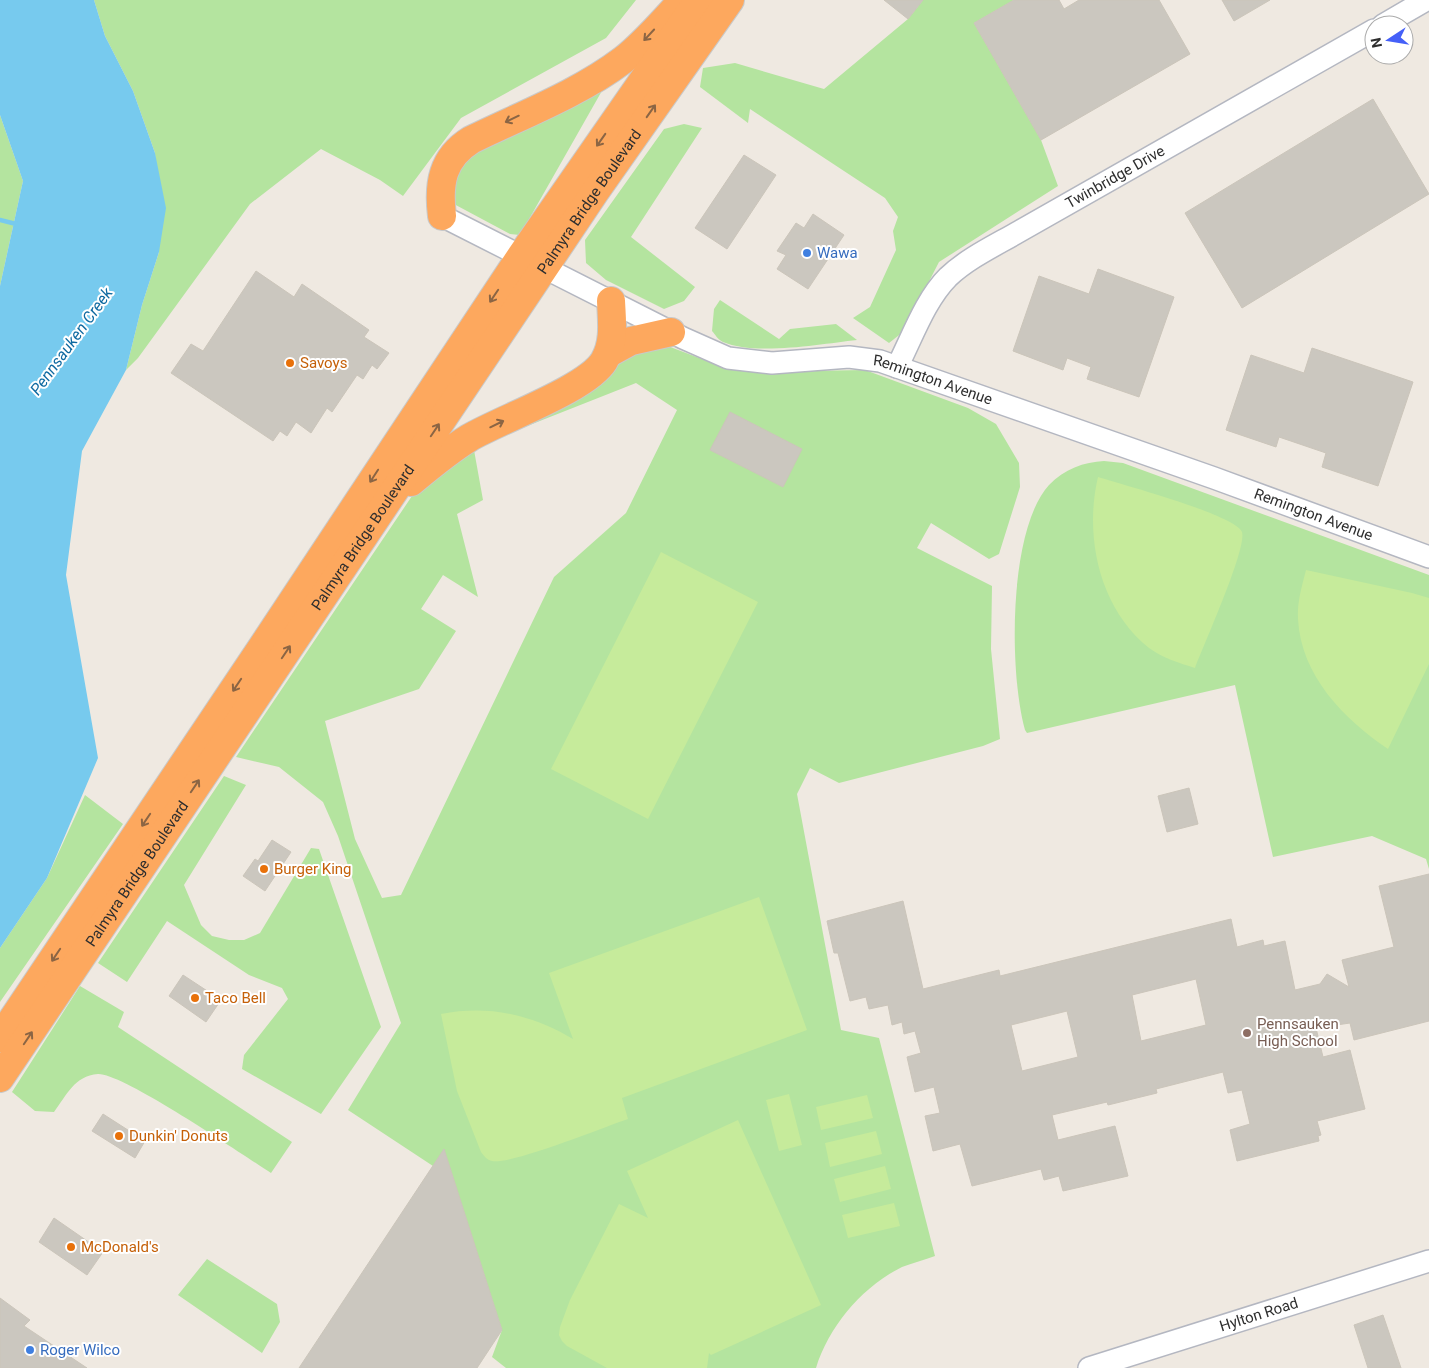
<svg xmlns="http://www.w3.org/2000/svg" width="1429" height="1368" viewBox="0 0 1429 1368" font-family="Roboto,sans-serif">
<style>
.green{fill:#b4e49f}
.pitch{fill:#c6eb9b}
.water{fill:#77caee}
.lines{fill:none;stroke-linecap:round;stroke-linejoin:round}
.stream{stroke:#77caee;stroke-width:4.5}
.building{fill:#cbc7bf;stroke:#cbc5ba;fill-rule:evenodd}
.minor-casing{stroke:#b4b7c1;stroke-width:24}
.highway-casing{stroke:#c9c9c9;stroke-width:30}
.minor{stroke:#fff;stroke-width:21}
.highway{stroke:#fda85e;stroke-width:28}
.oneway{stroke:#8b6544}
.shop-dot{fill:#3f7fe0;stroke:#fff;stroke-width:2}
.food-dot{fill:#e8710a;stroke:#fff;stroke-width:2}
.education-dot{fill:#8d6e63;stroke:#fff;stroke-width:2}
.labels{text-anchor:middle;stroke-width:4;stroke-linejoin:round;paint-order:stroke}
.street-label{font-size:15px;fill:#2e2e2e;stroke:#fff}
.shop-label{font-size:15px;fill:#366cbe;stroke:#fff;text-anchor:start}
.food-label{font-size:15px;fill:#c56008;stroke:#fff;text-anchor:start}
.education-label{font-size:15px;fill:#785e54;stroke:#fff;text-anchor:start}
.water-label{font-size:16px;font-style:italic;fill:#0f6aa1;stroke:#fff}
</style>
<rect width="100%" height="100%" fill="#efe9e1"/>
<path class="green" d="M94,0H636L606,38L461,118L403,196L380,180L321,149L250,204L138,358L126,370L142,305L159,252L155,153L133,91L105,36Z
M923,0H1014L974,23L1041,140L1058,186L939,262L903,332L889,343L853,318L870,307L896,250L893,231L898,217L885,198L750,109L748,123L700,87L703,68L735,63L824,89L908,19Z
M603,89L520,235L510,234L452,203L451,179L467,156Z
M0,115L23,181L0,286Z
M684,124L702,128L631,237L695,287L684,301L664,309L606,280L586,263L585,240L664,129Z
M720,300L779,339L790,329L836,324L857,340C821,344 756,356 723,342C718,340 715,334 712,331L714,309Z
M665,345L723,367L752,372L865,370L968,408L996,424L1019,463L1020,487L999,554L989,559L931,523L917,548L992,586L991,649L1000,739L983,746L839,783L810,768L797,794L841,1030L879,1038L935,1256C925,1260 912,1263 902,1267C862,1287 829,1326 816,1368H506L492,1357L502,1330L444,1150L433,1166L348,1110L401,1023L338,836L323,802L279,767L236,757L412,496L439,468L474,450L483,500L457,514L478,597L443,575L421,609L456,631L419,689L325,721L355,839L382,898L401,895L554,577L626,513L677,410L636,383L517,430L619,357Z
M1104,461L1123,463L1429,575V869L1426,859L1372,836L1273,857L1235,685L1027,733L1025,730C1009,673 1008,530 1049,485C1064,469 1084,462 1104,461Z
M224,776L246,785L184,885L201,925L212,936L229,940H244L260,933L311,848L319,849L381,1027L321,1114L242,1069L244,1055L288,999L282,988L249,975L167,921L127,982L98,963Z
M85,795L123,824L0,1002V948L47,878Z
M80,986L124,1012L118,1027L292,1142L271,1173C243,1155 123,1073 98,1074C74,1076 67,1095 54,1112L35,1111L12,1092Z
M207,1259L277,1304L280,1322L262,1353L178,1295Z"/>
<path class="pitch" d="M1098,477C1120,484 1236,515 1242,532C1247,549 1203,646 1195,668C1179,663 1163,658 1149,648C1099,608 1084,536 1098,477Z
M661,552L758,602L648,819L551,769Z
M1306,570L1412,593L1429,598V664L1388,749C1344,719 1301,676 1298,619C1297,602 1302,586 1306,570Z
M759,897L807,1030L622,1098L628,1119C604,1127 511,1165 492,1161C487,1160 484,1156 481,1152L457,1091L441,1014C488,1005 531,1014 573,1039L549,973Z
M789,1094L802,1145L779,1151L766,1100Z
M867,1095L873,1118L821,1130L816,1107Z
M738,1120L821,1305L711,1355L709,1353L707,1368H607L567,1346L562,1341L559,1335L560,1327L570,1300L619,1204L648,1218L627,1171Z
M876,1131L882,1154L830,1167L825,1143Z
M885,1166L891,1189L840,1202L834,1179Z
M894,1203L900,1226L848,1238L842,1215Z"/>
<path class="water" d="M0,0H94L105,36L133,91L155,153L166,208L159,252L142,305L126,370L82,451L66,575L98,758L47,878L0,948V286L23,181L0,115Z"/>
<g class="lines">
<path class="stream" d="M0,220L20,225"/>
</g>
<path class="building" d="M884,0H923L908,19Z
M1014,0H1059L1064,9L1079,0H1159L1190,54L1041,140L974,23Z
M1222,0H1270L1234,21Z
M1373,99L1429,194L1242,308L1185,213Z
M744,155L776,175L727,249L695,228Z
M813,214L844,235L808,289L777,269L786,255L777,251L796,223L804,228Z
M1098,269L1174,297L1139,397L1087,379L1091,367L1067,358L1063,370L1013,351L1039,276L1089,294Z
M256,271L294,297L302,284L369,330L364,337L389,353L377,369L372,365L363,379L357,375L332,412L327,408L311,433L296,422L287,436L280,431L273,441L171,373L191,344L203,351Z
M1312,348L1413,382L1378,486L1322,467L1326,453L1279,437L1276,447L1226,430L1251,355L1304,373Z
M730,412L802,449L783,487L710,450Z
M1189,788L1198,824L1167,832L1158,796Z
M272,840L291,852L265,891L243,876L255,859L258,861Z
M1429,874V1021L1354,1040L1350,1023L1316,1028L1323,1057L1350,1050L1365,1109L1317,1121L1321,1135L1318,1136L1319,1141L1237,1161L1230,1130L1250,1124L1242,1090L1228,1093L1223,1072L1156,1089L1157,1093L1108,1105L1107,1102L1052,1115L1058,1140L1115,1126L1128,1176L1063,1191L1059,1176L1044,1180L1041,1169L972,1186L960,1144L933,1151L925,1116L940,1113L934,1087L915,1092L907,1057L921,1053L915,1031L904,1034L902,1022L892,1025L888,1005L869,1009L866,997L850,1001L838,953H834L827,921L903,901L923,989L999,970L1000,976L1231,919L1237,947L1263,940L1264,946L1285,941L1295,990L1320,984L1327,974L1349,987L1342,960L1394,947L1379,886ZM1196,979L1206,1025L1141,1041L1132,995ZM1067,1011L1078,1057L1022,1071L1011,1025Z
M183,975L221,1000L206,1022L169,996Z
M103,1114L145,1141L135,1158L92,1131Z
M444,1149L502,1330L477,1368H299Z
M54,1218L103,1252L87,1275L39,1242Z
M0,1298L30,1320L24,1326L87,1368H0Z
M1383,1315L1401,1368H1368L1354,1325Z"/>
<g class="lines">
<g class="minor-casing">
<g id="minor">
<path d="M1383,25L1426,0"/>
<path id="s1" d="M442,216L683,338L728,358L772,363L849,357L880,361L1214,478L1429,557"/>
<path id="s2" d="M897,367C912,338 925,300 948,277C968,258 996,245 1020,231L1374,30"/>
<path id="s3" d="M1089,1368L1429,1261"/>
</g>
</g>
<g class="highway-casing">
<g id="highway">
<path d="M442,216C438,184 442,158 471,140C522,115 578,94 623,60C645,43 663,21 682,1"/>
<path d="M609,353L631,341L671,332"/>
<path d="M411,482C429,467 448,451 469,438C501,419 587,389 604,361C615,342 612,322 611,301"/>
<path d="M0,1038L262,647L521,256L699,0"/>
<path id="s4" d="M0,1078L595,192L730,0"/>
</g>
</g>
<use href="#minor" class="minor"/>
<use href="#highway" class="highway"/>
</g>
<defs><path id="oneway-shaft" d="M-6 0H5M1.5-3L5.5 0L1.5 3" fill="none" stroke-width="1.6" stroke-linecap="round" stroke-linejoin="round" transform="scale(1.25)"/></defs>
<g class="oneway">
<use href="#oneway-shaft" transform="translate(649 35) rotate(133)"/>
<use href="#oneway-shaft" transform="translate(651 111) rotate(-55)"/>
<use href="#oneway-shaft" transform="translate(512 119) rotate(154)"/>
<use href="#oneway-shaft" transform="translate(601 140) rotate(125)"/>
<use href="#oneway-shaft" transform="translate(494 296) rotate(124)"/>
<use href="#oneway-shaft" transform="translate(497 424) rotate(-26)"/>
<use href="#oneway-shaft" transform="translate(435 430) rotate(-56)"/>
<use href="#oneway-shaft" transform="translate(374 476) rotate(123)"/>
<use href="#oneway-shaft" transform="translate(286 652) rotate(-56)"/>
<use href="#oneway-shaft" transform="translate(237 685) rotate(124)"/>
<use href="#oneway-shaft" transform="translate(195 786) rotate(-56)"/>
<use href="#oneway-shaft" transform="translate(146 820) rotate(124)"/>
<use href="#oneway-shaft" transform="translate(56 955) rotate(124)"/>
<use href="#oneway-shaft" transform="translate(28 1038) rotate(-56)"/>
</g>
<g class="shop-dot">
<circle cx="807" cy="253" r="5"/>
<circle cx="30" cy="1350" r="5"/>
</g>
<g class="food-dot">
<circle cx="290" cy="363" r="5"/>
<circle cx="264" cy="869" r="5"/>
<circle cx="195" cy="998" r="5"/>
<circle cx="119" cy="1136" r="5"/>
<circle cx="71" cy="1247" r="5"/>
</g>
<circle class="education-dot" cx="1247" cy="1033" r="5"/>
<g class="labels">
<g class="street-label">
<text dy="5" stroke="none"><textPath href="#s2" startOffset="299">Twinbridge Drive</textPath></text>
<text dy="5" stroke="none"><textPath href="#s4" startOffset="1056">Palmyra Bridge Boulevard</textPath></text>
<text dy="5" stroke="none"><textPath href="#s1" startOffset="528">Remington Avenue</textPath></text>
<text dy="5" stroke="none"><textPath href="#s1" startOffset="932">Remington Avenue</textPath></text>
<text dy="5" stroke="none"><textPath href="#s4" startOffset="651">Palmyra Bridge Boulevard</textPath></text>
<text dy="5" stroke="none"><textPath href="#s4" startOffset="246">Palmyra Bridge Boulevard</textPath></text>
<text dy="5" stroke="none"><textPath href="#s3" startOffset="178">Hylton Road</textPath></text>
</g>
<g class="shop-label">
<text x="817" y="258">Wawa</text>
<text x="40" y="1355">Roger Wilco</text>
</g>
<g class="food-label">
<text x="300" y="368">Savoys</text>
<text x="274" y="874">Burger King</text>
<text x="205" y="1003">Taco Bell</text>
<text x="129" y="1141">Dunkin' Donuts</text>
<text x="81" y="1252">McDonald's</text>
</g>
<g class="education-label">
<text x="1257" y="1029">Pennsauken<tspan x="1257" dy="17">High School</tspan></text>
</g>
<g class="water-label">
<text transform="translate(71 341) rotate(-54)" y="6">Pennsauken Creek</text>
</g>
</g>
<g transform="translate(1389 40) rotate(258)"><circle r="24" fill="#ffffff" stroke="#ababab"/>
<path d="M0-4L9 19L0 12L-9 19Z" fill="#4560f8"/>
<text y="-8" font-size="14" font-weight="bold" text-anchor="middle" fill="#2e2e2e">N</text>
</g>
</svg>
